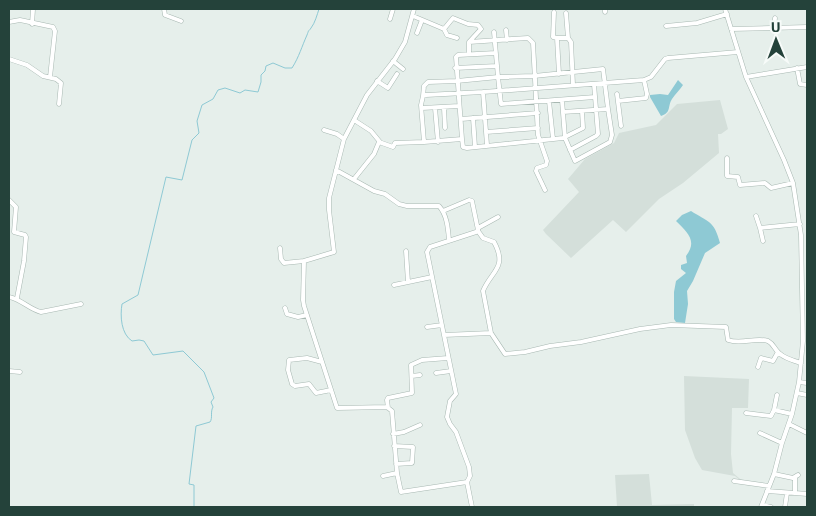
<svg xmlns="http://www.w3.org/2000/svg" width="816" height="516" viewBox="0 0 816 516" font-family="'Exo 2',sans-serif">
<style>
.built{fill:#d4dfda}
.water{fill:#8ec9d4}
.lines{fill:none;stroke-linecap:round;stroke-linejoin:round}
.stream{stroke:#8ec9d4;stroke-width:1}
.minor-casing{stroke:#a8b8b2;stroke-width:5}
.minor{stroke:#fff;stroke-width:4}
</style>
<rect width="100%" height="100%" fill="#e6efeb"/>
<path class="built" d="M720,100L728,129L721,134H718L719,153L683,183L659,199L626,232L613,220L571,258L546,234L543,230L579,192L568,179L585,159L614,143L619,133L656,125L677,104Z
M684,376L749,379L748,408H732L731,454L733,473L745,483L771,486L745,485L735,476L702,470L695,458L685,430Z
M649,474L652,505L694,504V507H617L615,475Z"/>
<path class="water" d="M678,80L683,85C680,90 675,94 672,99C667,107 672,112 661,116L650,97V95L660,94L668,95Z
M691,211C708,222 714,220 720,243L705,253L693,281L687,291L688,304L685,323L676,322L674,319V292L676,281L686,273L681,269V265L687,263L686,256C698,241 687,232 676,221L682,215Z"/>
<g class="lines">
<path class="stream" d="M194,507V485L189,484L196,426L210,422C213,418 210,412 213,407L211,402L214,398L204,372L183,351L153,355L144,341L139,340L132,341C121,334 120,316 122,304L138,295L166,177L182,180L192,140L199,133L197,121L202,105L213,99L218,90L225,88L240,93L245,90L258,92L261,82V75L265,71L266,66L273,63L285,68H292C299,57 302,46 307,35C310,27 307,34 311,28C315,23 317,15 319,9"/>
<g class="minor-casing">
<path id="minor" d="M164,9L165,15L181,21
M414,9L405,42L395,59L367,95L344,139L329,198V210L334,252L304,261L303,300L304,306L337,408L387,407L392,411L397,473L401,492L467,482L472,507
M725,9L746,77L784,160L793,183L801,235L803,341L799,382L792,414L782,443L774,474L761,507
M554,12L553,37L557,38
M605,12V9
M413,16L444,29L453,18L468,24L478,25L481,29L469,42V54
M390,19L393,9
M9,22L20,20L53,27L55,31L50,77
M32,24L33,9
M666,26L697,23L727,14
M774,27L775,18
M444,29L447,35L457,38
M731,29L807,27
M506,30L507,40
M417,33L422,20
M568,38L571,42L573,85
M469,42L528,38L533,43L538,135L547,161L546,165L537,168L536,171L545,190
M496,53L458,55L456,57L462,139L424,142L421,105L423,96L426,95L483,92L644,80L651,77L665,59L668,58L738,52
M9,59L27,65L43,76L56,79L61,83L59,104
M393,61L403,69
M455,68L497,66
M797,68L800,84L807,85
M559,74L557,38H568L566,13
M746,77L807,67
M377,81L388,88L397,74
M483,92L487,145
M617,94L621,126
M423,96L424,86L428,82L457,81L498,77L494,32
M562,100L565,138L575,161L610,142L612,135L608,109
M549,101L553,139
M618,101L646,98L647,94L644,80
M422,108L459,106
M435,108L438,142
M444,108L445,128
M563,112L608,109L603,69L534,76L498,77L501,104L595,97
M473,118L475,147
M461,119L538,113
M354,120L371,131L380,142
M324,130L337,134L344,139
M486,132L538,128
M462,139L463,147L467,148L563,138L583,128L582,111
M570,150L596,136L598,134L594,84
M727,158V176L738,177L740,185L765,183L771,188L793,183
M336,170L374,191L385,194L399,204L407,206H439C447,215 448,228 449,240
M354,179L374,154L379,142L393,147L395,143L424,142
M9,200L16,207L14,232L25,235L26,237L24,261L17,298
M443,211L469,200L472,201L478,230L476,232L430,247L427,252L456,394L450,401L447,417L450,424L456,432L469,467L470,476L467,482
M756,216L760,228L800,224
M478,228L498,217
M760,228L763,241
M478,231L483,238L494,242C508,268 491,271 483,291L491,333L505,354L525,352L550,346L581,342L640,329L671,325L726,327L728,340C741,345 755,337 768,341C774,344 774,349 779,353C784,358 794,361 801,363
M280,248L281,259L284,263L304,261
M406,251L408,282
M394,285L432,277
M9,297C21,299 29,309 41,312L81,304
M285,308L287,314L298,317L307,315
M427,327L442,325
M444,335L491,333
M322,362L307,358L289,360L288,370L292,384L295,386L309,384L316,393L331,390
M758,367L761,358L773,361L778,352
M9,371L20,372
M436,373L451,371
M412,376L420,375
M799,382L807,383
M797,393L807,395
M388,408L387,400L388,398L412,393L411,365L422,360L448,358
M774,410L777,395
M746,413L771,416L774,410L792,414
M789,424L807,433
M760,433L782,443
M393,434L404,432L420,425
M394,446L413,447L412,463L396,464
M774,474L793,478L798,475
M383,476L397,473
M734,481L769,486
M767,491L795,493V478
M795,493L807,494
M762,505L771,507
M785,507L787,493"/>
</g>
<use href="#minor" class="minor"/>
</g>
<rect width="816" height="516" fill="none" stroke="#24423a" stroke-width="20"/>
<g transform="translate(776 40) rotate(359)" stroke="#f7fbf9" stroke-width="4" paint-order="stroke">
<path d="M0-4L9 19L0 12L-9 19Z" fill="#24423a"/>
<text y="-8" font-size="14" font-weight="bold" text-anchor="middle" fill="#24423a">U</text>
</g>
</svg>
